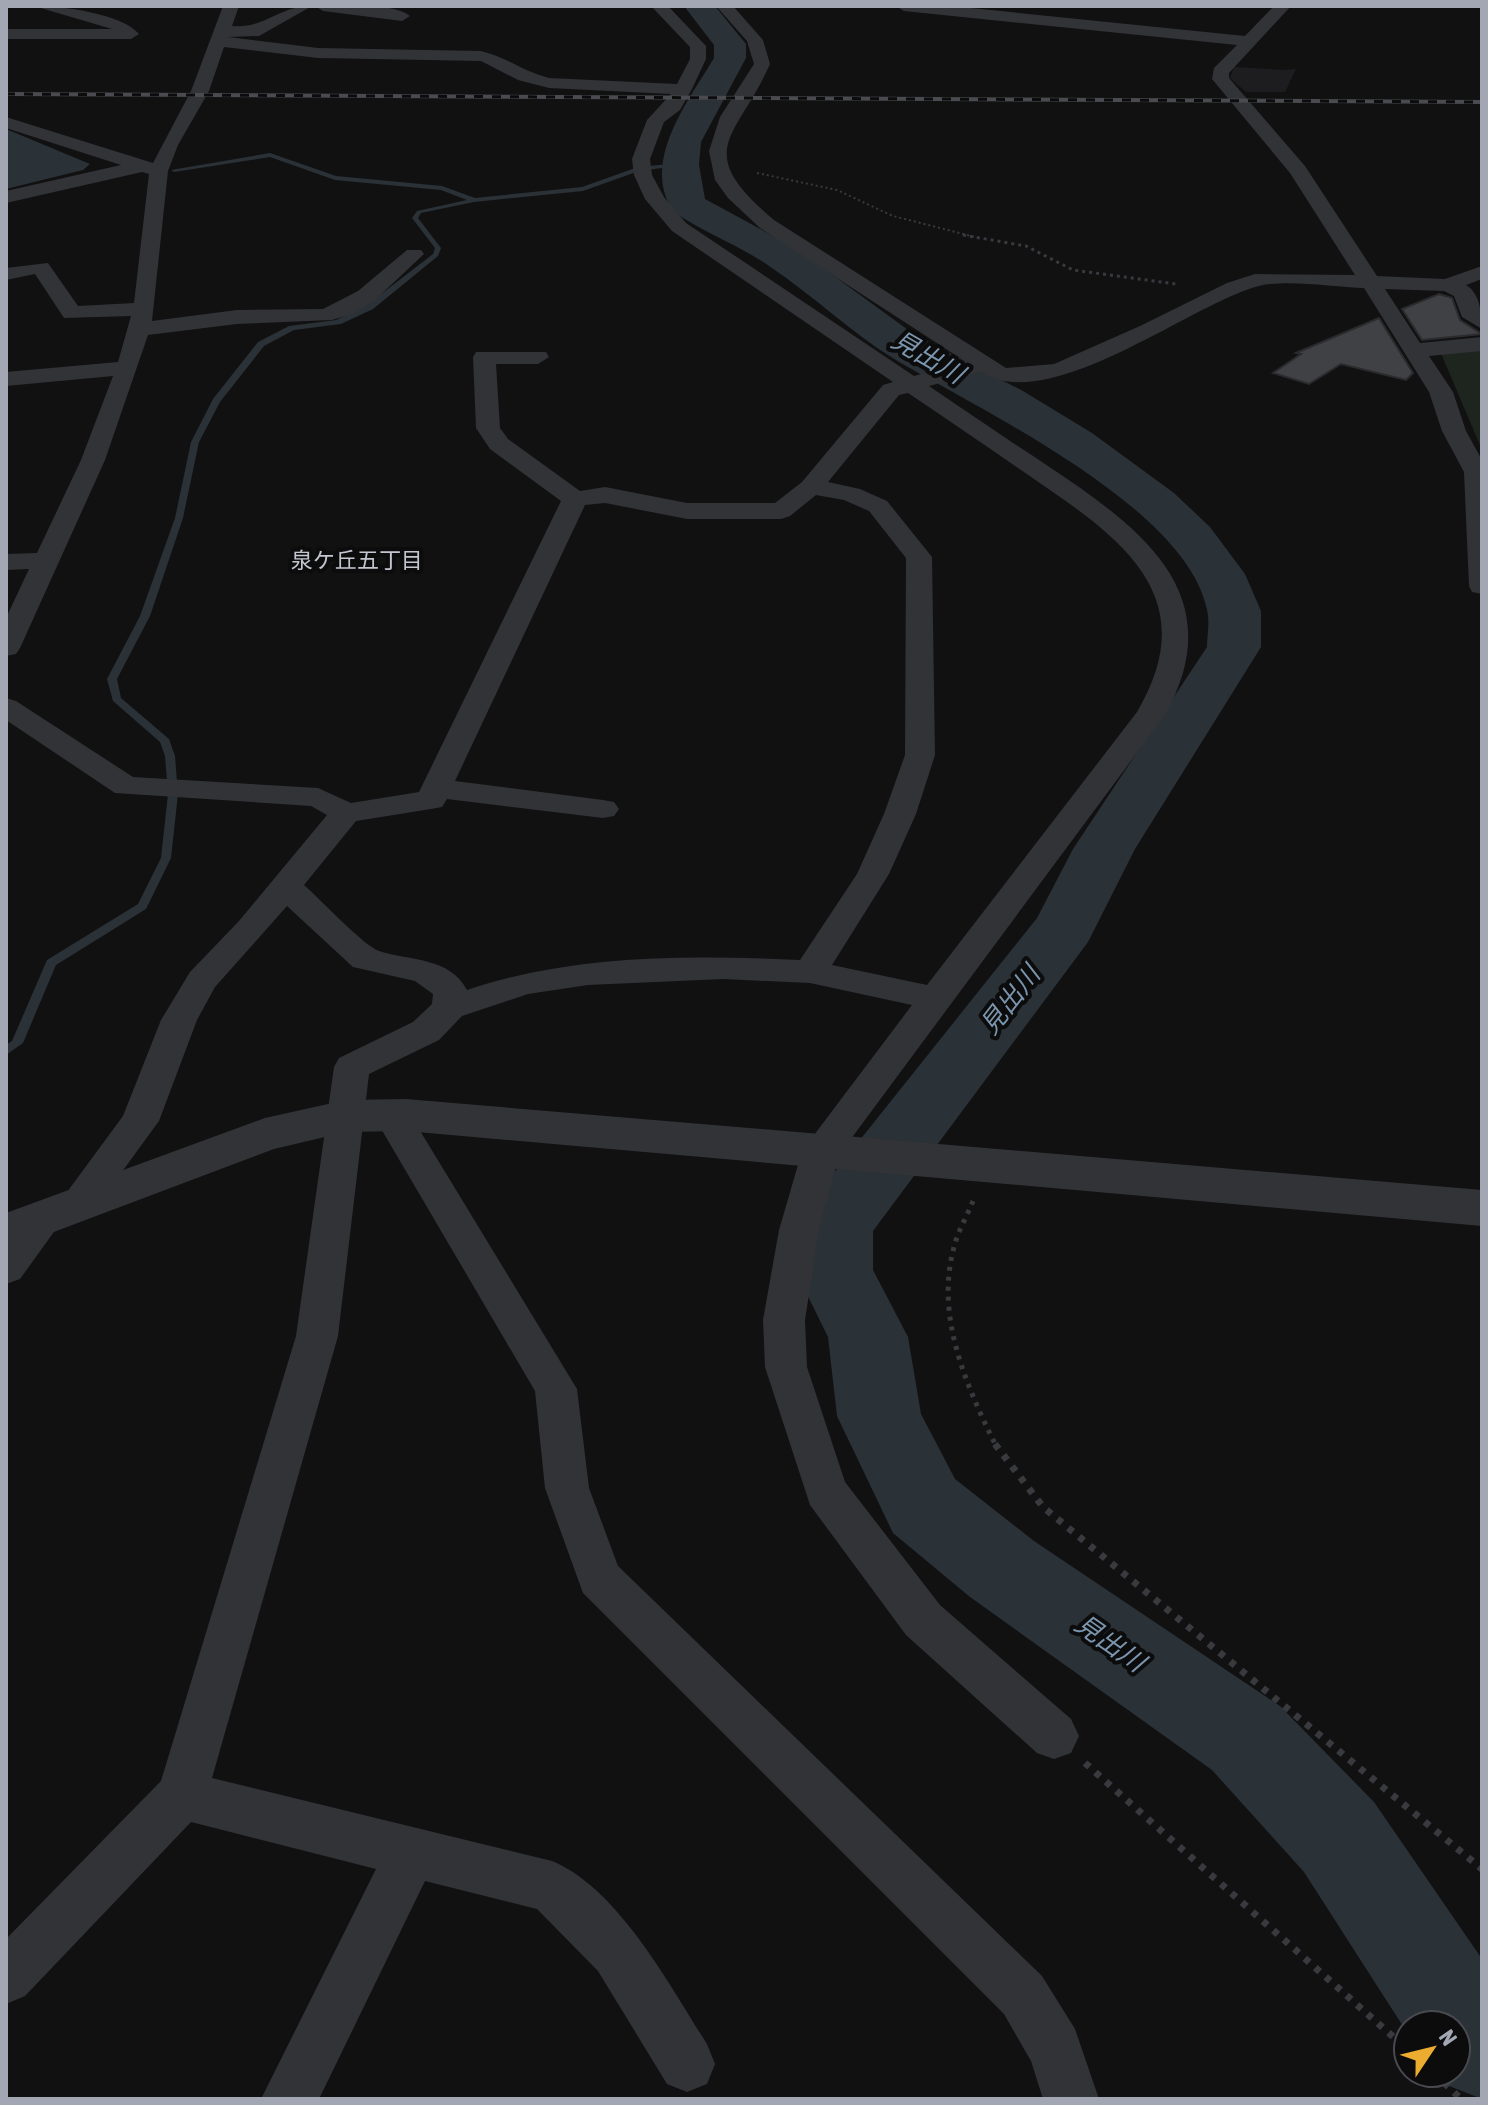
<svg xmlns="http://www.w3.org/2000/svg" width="1488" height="2105" viewBox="0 0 1488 2105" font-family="'Asap Condensed','Noto Sans JP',sans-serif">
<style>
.built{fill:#1d1d1f}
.green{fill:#1d251e}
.water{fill:#2a3137}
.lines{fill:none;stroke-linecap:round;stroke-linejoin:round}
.stream{fill:#2a3137;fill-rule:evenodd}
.river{fill:#2a3137;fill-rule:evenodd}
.building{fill:#404145;stroke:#2b2b2e;stroke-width:2}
.path-far3{stroke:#383a3e;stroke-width:2;stroke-dasharray:2 3;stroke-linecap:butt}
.path-far2{stroke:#383a3e;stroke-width:3;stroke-dasharray:3 4;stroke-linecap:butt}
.path-far1{stroke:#383a3e;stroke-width:5;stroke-dasharray:4 6;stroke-linecap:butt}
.path{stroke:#383a3e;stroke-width:7;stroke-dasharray:6 8;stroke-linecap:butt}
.minor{fill:#323337;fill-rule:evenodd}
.tertiary{fill:#323337;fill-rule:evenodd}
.rail-casing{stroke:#494b50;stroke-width:4}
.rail{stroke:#0c0c0d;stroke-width:3;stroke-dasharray:9;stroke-linecap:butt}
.labels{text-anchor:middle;stroke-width:8;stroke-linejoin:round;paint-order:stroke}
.far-neighbourhood-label{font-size:22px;fill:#c3c6cf;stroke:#0c0c0d}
.water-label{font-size:26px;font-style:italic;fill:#7a95ad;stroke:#0c0c0d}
</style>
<rect width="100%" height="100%" fill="#111112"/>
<path class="built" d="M1234,67L1283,70L1296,69L1285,92H1246L1230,78Z"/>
<path class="green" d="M1482,349V450L1440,351Z"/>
<path class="water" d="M6,129L90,164L83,170L6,189Z"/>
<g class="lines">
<path class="stream" d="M270,153L336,176L442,186L475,198L582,187L638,167L681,163L684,165L639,171L583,191L474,202L421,213L418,218L441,248L438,256L373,309L341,324L294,330L264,346L220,402L199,442L183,518L150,616L117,679L121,698L169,739L175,756L178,794L171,858L146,909L56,965L23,1043L6,1055V1045L12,1041L47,960L138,904L161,858L168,794L165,756L160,742L113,701L107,679L140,616L175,518L191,442L213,399L258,342L289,326L336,320L367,305L433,254L435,248L412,218L417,211L467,200L441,190L335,180L270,157L174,172L171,170Z"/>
<path class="river" d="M684,6H715L746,44V58L701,142L699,165L705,199L797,249L915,335L1023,391L1092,433L1174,493L1210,527L1245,574L1261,611V647L1135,849L1088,942L873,1231V1270L908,1337L921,1414L955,1479L1034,1541L1280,1706L1374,1802L1482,1959V2099L1444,2084L1435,2073H1456V2025H1408V2034L1304,1872L1212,1770L970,1597L893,1533L837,1416L828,1337L795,1270L797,1226L808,1205L1037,918L1073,849L1207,647C1207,636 1210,622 1207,610C1187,507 980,410 896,360C851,333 813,295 769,266C739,245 704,233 674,212C639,163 689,100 714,58V45Z"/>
</g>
<path class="building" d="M1439,294L1452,298L1460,320L1482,334L1422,340L1402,309Z
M1379,318L1413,373L1406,380L1341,364L1309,384L1273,373L1301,354L1296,353Z"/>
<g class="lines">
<path class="path-far3" d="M757,173L837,190L893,216L975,237"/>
<path class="path-far2" d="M963,235L1026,246L1073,270L1176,284"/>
<path class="path-far1" d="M973,1201C967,1216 958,1231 954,1247C935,1316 966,1385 996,1446"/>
<path class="path" d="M995,1444L1043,1507L1482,1869
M1085,1763L1408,2050
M1434,2073L1461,2099"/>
<path class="minor" d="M34,6C61,6 121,13 139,34L131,39H6V29H112Z
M223,6H239L232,26C265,29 278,6 312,6L259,36L228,37L318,48L481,51C506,57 524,72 549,78L677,84L690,59V47L651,6H668L706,46V59L692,89L680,110L664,122L650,159L652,175L664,197L686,223L914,376L966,362L760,228L728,198L715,180L709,151L720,117L754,64L747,41L716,6H733L763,40L770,64C737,139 690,149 774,220L1006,368L1054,364L1140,326L1227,283L1255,274L1355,275L1290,173L1212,79L1214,68L1237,45L904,11L896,6H951L1245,36L1274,6H1291L1229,73V78L1305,166L1377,276L1445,279L1482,266V279L1466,285C1480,293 1482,314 1482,329L1462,317L1454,296L1444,291L1385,289L1420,343L1482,337V351L1429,356L1453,392L1466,431L1482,460V594L1472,592L1469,586L1464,472L1442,431L1429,392L1364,288C1335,287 1286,279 1259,286C1190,304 1050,416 981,372L929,386C970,414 1010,441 1051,468C1142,529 1232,595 1165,715L839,1155L819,1230L805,1320L807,1367L845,1482L940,1605L1071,1719L1079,1736L1071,1753L1054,1759L1037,1753L906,1635L810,1505L765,1367L763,1320L779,1230L802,1151L912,1005L810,983L723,979L588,985L528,994L462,1016L439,1040L369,1074L338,1336L212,1778L552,1861C618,1888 670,1986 707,2044L715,2064L707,2084L687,2092L667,2084L598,1971L537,1909L425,1881L319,2099H261L376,1869L191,1822L25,1996L6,2004V1939L161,1781L296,1336L334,1067L339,1058L413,1022L432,1004L433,994L415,981L353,967L287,906L215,987L197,1020L159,1121L89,1217L75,1222L64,1218L20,1279L6,1284C6,1271 2,1250 6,1238C14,1218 35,1200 56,1207L123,1116L161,1020L190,972L239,921L327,815L311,806L115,793L6,720V698L16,701L133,777L318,788L351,803L419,792L561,501L490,449L476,428L473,357L476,352H546L549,357L538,364H496L500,428L508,439L580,491L605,487L687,503H775L802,482L883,385L893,382L672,231L645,199L634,175L632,159L647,120L671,94L549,88L518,80L481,61L318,58L224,47L209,91L178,145L168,171L152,321L237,310L323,309L358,291L407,250H421L424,254L374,301L355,313L332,320L237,324L148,335L105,460L20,648L16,654L6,656V618L29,569L6,570V554L37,553L81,460L113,376L6,386V372L118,362L131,316L64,318L35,274L6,280V268L48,263L78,306L134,303L149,174L142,172L6,203V191L121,165L6,128V117L153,163L191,91ZM908,393C950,421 992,450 1034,479C1121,538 1205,597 1137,712L927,985L832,965L889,874L916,814L935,755L932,557L887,501L860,489L828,482L899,395ZM816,495L844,500L869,511L906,558L905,755L884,814L857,874L800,960C689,955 574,954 467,990C450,957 410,961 379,951C363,945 320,899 304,885L356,821L431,809L442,807L447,799L603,818L614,816L619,809L614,802L603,800L455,781L585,505L605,503L687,519H781L790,516Z
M315,6C338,6 394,2 410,16L402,21L323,11Z
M392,1102L405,1106L577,1389L589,1488L618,1566L1042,1976L1075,2029L1099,2099H1043L1031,2061L1004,2014L583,1593L545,1488L535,1391L373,1115L379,1106Z"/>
<path class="tertiary" d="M406,1099L1482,1190V1226L406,1131L346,1132L274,1149L6,1250V1213L265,1118L346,1100Z"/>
<g class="rail-casing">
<path id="rail" d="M6,94L1482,102"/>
</g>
<use href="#rail" class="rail"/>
</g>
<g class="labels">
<g class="far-neighbourhood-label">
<text x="357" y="568">泉ケ丘五丁目</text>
</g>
<g class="water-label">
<text transform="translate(928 357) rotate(30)" y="9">見出川</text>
<text transform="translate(1010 1000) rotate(-52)" y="9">見出川</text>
<text transform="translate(1110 1643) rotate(35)" y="9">見出川</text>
</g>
</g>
<rect width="1488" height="2105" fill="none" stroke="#a2a7b3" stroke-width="16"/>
<g transform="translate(1432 2049) rotate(55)"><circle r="38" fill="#0c0c0d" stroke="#484a4f" stroke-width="2"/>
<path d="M0-6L14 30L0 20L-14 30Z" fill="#ecac2f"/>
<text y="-12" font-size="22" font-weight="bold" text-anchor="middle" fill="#a2a7b3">N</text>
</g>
</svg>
